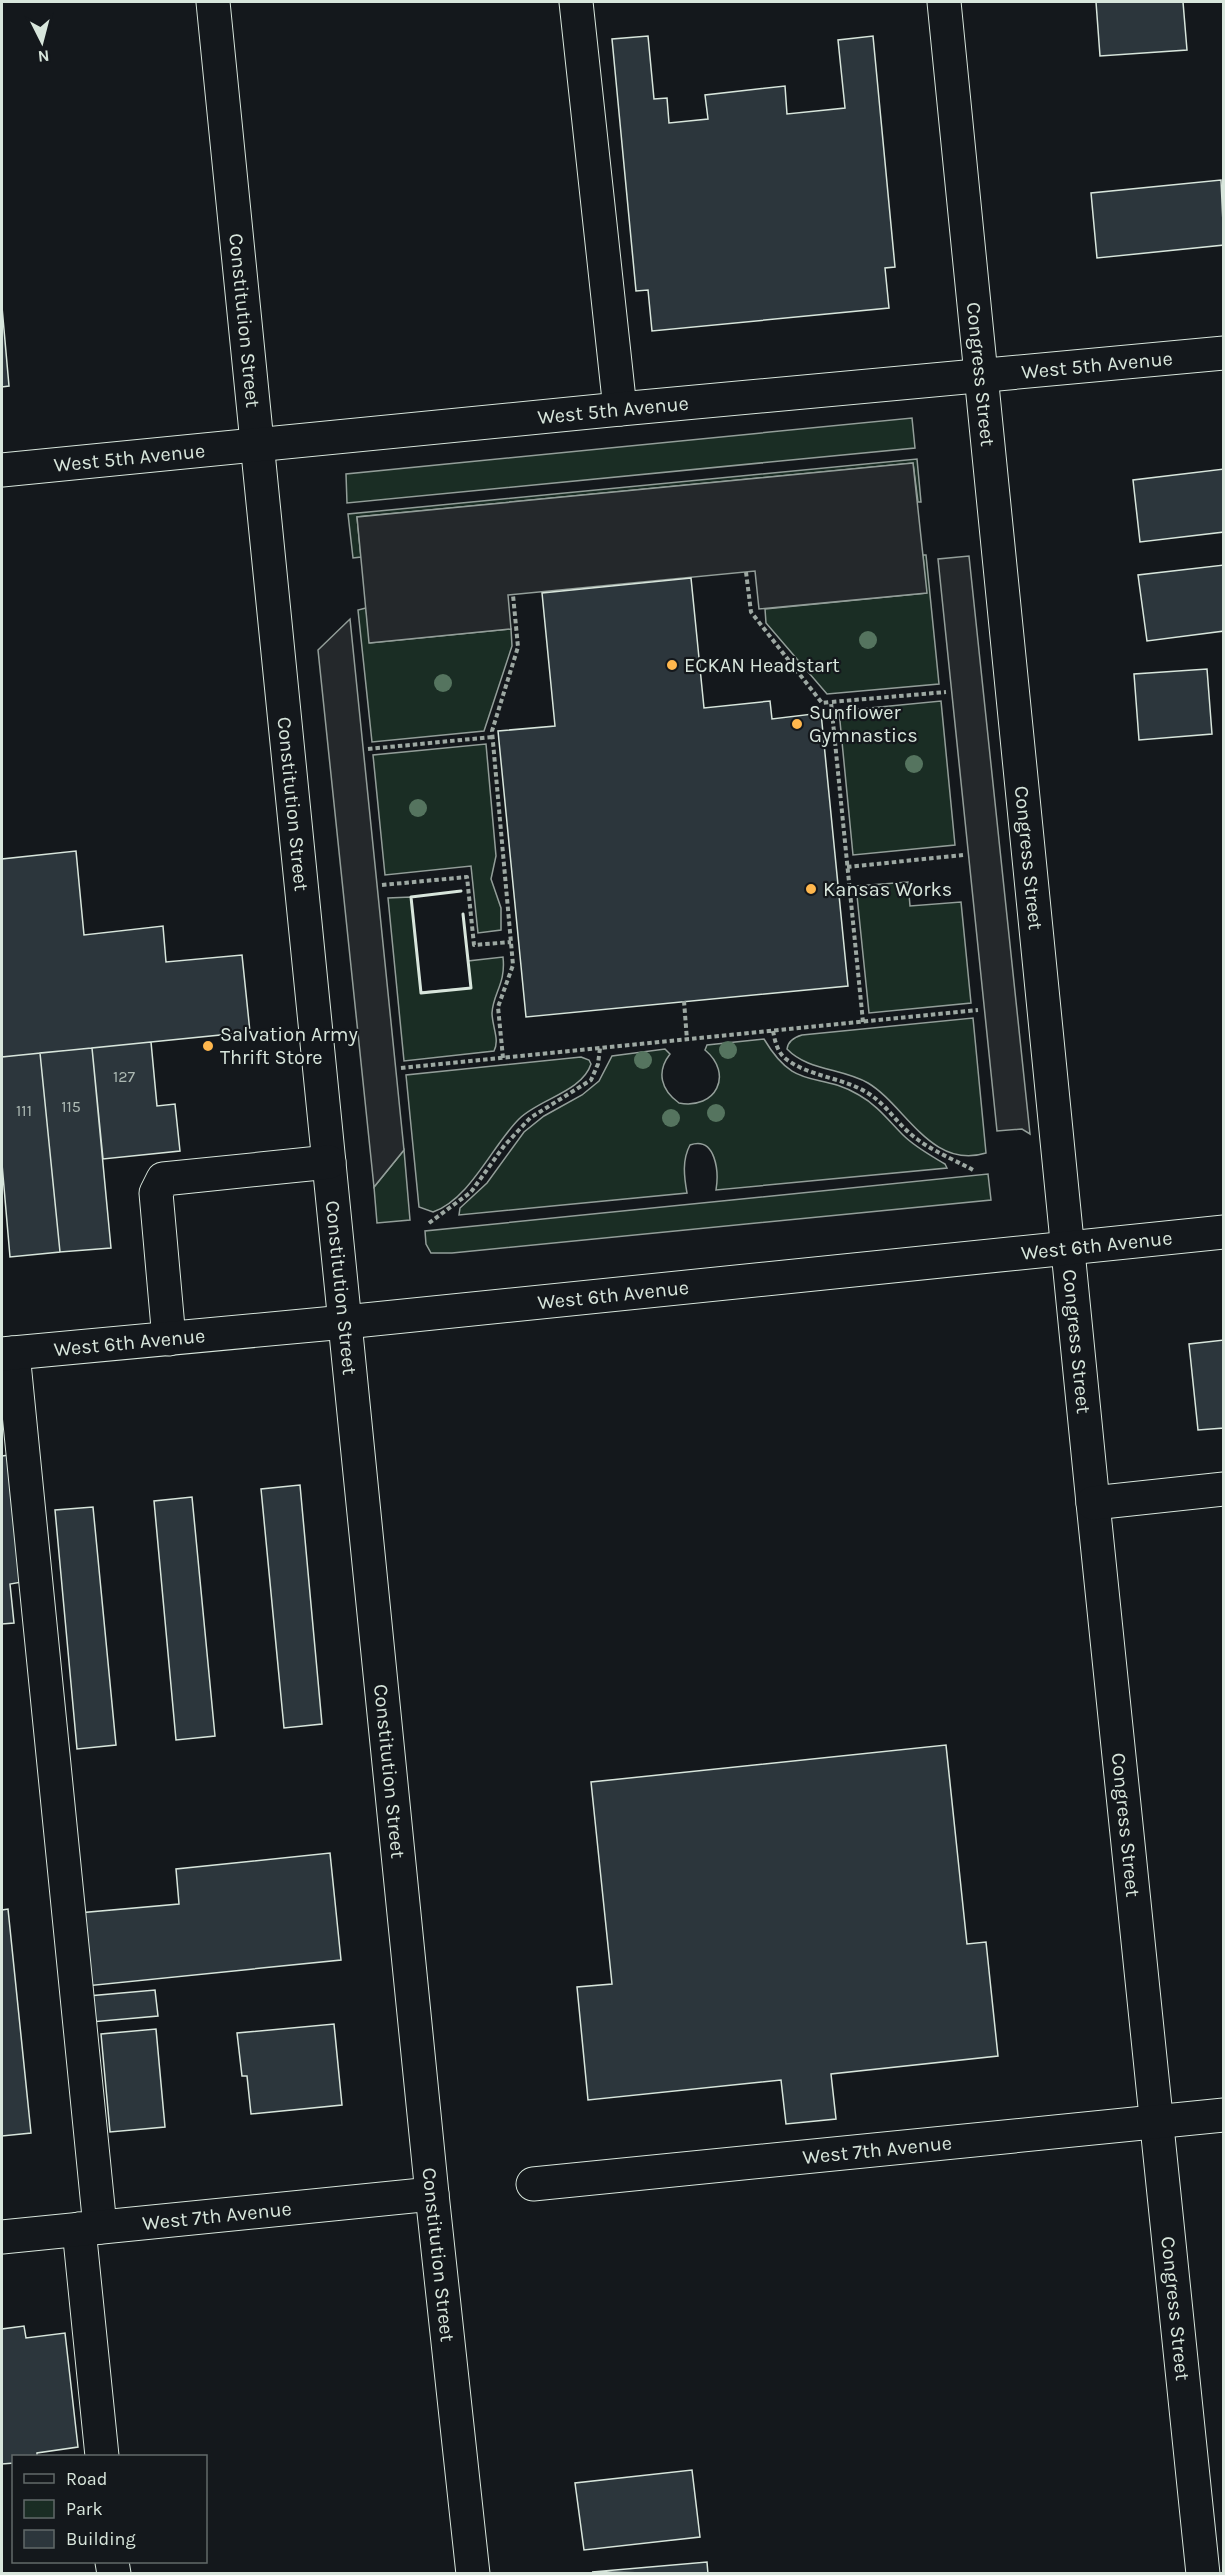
<svg xmlns="http://www.w3.org/2000/svg" width="1225" height="2575" viewBox="0 0 1225 2575" font-family="Karla,sans-serif">
<style>
.green{fill:#1a2d24;stroke:#939e99;stroke-width:1.5}
.parking{fill:#24282b;stroke:#939e99;stroke-width:1.5}
.building{fill:#2c363c;stroke:#d8e6dc;stroke-width:1.5}
.lines{fill:none;stroke-linecap:round;stroke-linejoin:round}
.minor-casing{stroke:#d8e6dc;stroke-width:35}
.major-casing{stroke:#d8e6dc;stroke-width:35}
.path{stroke:#9da8a2;stroke-width:4;stroke-dasharray:4.5 3;stroke-linecap:butt}
.minor{stroke:#14181c;stroke-width:33}
.major{stroke:#14181c;stroke-width:33}
.wall{stroke:#d8e6dc;stroke-width:3}
.tree{fill:#55745f}
.poi-dot{fill:#ffb74d;stroke:#14181c;stroke-width:2}
.labels{text-anchor:middle;stroke-width:4.5;stroke-linejoin:round;paint-order:stroke}
.number-label{font-size:16px;fill:#adbab4}
.street-label{font-size:20px;fill:#d8e6dc;stroke:#14181c}
.poi-label{font-size:20px;fill:#d8e6dc;stroke:#14181c;text-anchor:start}
</style>
<rect width="100%" height="100%" fill="#14181c"/>
<path class="green" d="M912,418L915,448L347,503L346,474Z
M917,459L921,502H918L913,463L357,517L361,557L353,558L348,514Z
M923,555H926L939,684L827,694L766,623L765,609L926,593Z
M366,608L370,643L511,629L512,646L484,731L372,742L358,610Z
M941,701L955,845L853,855L839,711Z
M486,744L496,856L491,879L501,908V930L478,933L471,866L385,875L373,755Z
M908,882L910,906L961,902L971,1003L869,1013L856,886Z
M411,897L421,992L471,988L468,961L503,957C506,984 493,993 492,1013C492,1026 500,1040 494,1051L404,1061L388,898Z
M973,1018L986,1153C931,1170 905,1105 868,1083C842,1068 808,1071 787,1049C788,1041 795,1037 802,1035Z
M764,1039C796,1093 817,1070 859,1095C877,1105 889,1121 903,1135C915,1147 930,1155 945,1164L947,1168L716,1190C719,1172 716,1136 690,1145C682,1160 684,1176 687,1193L459,1215L460,1208L487,1183L524,1132L544,1116L582,1095L599,1081L612,1056L665,1049L670,1054C656,1072 661,1090 679,1103C716,1110 734,1074 705,1050L707,1045Z
M581,1057L589,1060L591,1064C582,1092 539,1099 519,1119C492,1146 470,1199 433,1212L419,1207L406,1075Z
M404,1150L410,1220L377,1223L374,1187Z
M988,1174L991,1200L452,1253H431L426,1244L425,1231Z"/>
<path class="parking" d="M913,463L927,593L759,609L755,571L508,595L511,629L369,643L357,517Z
M969,556L1030,1134L1022,1129L997,1131L938,559Z
M350,619L404,1150L374,1187L318,650Z"/>
<path class="building" d="M1096,2H1183L1187,50L1100,56Z
M648,36L654,99L667,98L669,123L708,119L705,95L785,86L787,114L845,108L838,40L873,36L895,267L885,268L889,308L652,331L648,290L636,291L612,39Z
M1221,180L1224,245L1097,258L1091,193Z
M2,307L9,386L2,387Z
M1224,469V532L1140,542L1133,480Z
M1224,565V631L1147,641L1138,575Z
M691,578L704,708L770,701L772,719L821,713L848,986L526,1017L498,731L555,726L542,593Z
M1207,669L1212,734L1139,740L1134,674Z
M76,851L84,935L163,926L166,962L242,955L250,1032L2,1057V859Z
M151,1042L157,1106L175,1104L180,1151L103,1159L92,1048Z
M92,1048L111,1248L60,1252L40,1053Z
M40,1053L60,1252L10,1257L2,1164V1057Z
M1224,1340V1428L1198,1430L1189,1344Z
M9,1455L22,1582L10,1584L14,1623L2,1624V1456Z
M300,1485L322,1724L284,1728L261,1489Z
M192,1497L215,1736L176,1740L154,1501Z
M93,1507L116,1745L77,1749L55,1510Z
M946,1745L967,1944L986,1942L998,2056L831,2074L836,2119L786,2124L781,2080L588,2100L577,1987L612,1984L591,1782Z
M330,1853L341,1960L86,1986L78,1913L179,1904L176,1869Z
M8,1909L31,2133L2,2136V1910Z
M155,1990L158,2016L91,2022L88,1996Z
M334,2024L342,2105L251,2114L247,2076H242L237,2033Z
M156,2029L165,2127L110,2132L101,2034Z
M24,2326L26,2338L65,2333L78,2447L37,2453V2456H14V2463L2,2464V2329Z
M692,2470L700,2537L584,2550L575,2483Z
M707,2562L708,2574L592,2572Z"/>
<g class="lines">
<g class="minor-casing">
<g id="minor">
<path id="s1" d="M213,2L432,2194L473,2574"/>
<path d="M576,2L620,409"/>
<path id="s2" d="M944,2L1093,1503L1203,2574"/>
<path id="s3" d="M2,470L620,409L1224,353"/>
<path d="M169,1339L156,1193L163,1179L329,1162"/>
<path d="M13,1353L100,2227"/>
<path d="M1093,1503L1224,1489"/>
<path id="s4" d="M533,2184L1224,2115"/>
<path d="M79,2229L102,2456"/>
<path id="s5" d="M2,2237L432,2194"/>
<path d="M112,2562L114,2574"/>
</g>
</g>
<g class="major-casing">
<g id="major">
<path id="s6" d="M2,1354L345,1322L1224,1232"/>
</g>
</g>
<path class="path" d="M746,572L751,612L822,703L831,702
M368,749L492,737
M847,867L963,855
M382,885L467,877L474,945L511,942
M684,1001L687,1040
M863,1022L831,702L946,692
M773,1031C775,1041 777,1052 786,1059C810,1077 841,1077 866,1092C887,1104 898,1126 917,1139C934,1152 955,1160 973,1170
M503,1058L498,1007L513,965L492,731L518,647L513,595
M401,1068L978,1010
M429,1223L471,1192L504,1146L530,1118L591,1080L598,1064L600,1048"/>
<use href="#minor" class="minor"/>
<use href="#major" class="major"/>
<path class="wall" d="M461,891L411,897L421,993L471,988L463,914"/>
</g>
<g class="tree">
<circle cx="868" cy="640" r="9"/>
<circle cx="443" cy="683" r="9"/>
<circle cx="914" cy="764" r="9"/>
<circle cx="418" cy="808" r="9"/>
<circle cx="728" cy="1050" r="9"/>
<circle cx="643" cy="1060" r="9"/>
<circle cx="716" cy="1113" r="9"/>
<circle cx="671" cy="1118" r="9"/>
</g>
<g class="poi-dot">
<circle cx="672" cy="665" r="6"/>
<circle cx="797" cy="724" r="6"/>
<circle cx="811" cy="889" r="6"/>
<circle cx="208" cy="1046" r="6"/>
</g>
<g class="labels">
<g class="number-label">
<text x="124" y="1082">127</text>
<text x="71" y="1112">115</text>
<text x="24" y="1116">111</text>
</g>
<g class="street-label">
<text dy="7" stroke="none"><textPath href="#s1" startOffset="320">Constitution Street</textPath></text>
<text dy="7" stroke="none"><textPath href="#s3" startOffset="1100">West 5th Avenue</textPath></text>
<text dy="7" stroke="none"><textPath href="#s2" startOffset="374">Congress Street</textPath></text>
<text dy="7" stroke="none"><textPath href="#s3" startOffset="614">West 5th Avenue</textPath></text>
<text dy="7" stroke="none"><textPath href="#s3" startOffset="128">West 5th Avenue</textPath></text>
<text dy="7" stroke="none"><textPath href="#s1" startOffset="806">Constitution Street</textPath></text>
<text dy="7" stroke="none"><textPath href="#s2" startOffset="860">Congress Street</textPath></text>
<text dy="7" stroke="none"><textPath href="#s6" startOffset="1100">West 6th Avenue</textPath></text>
<text dy="7" stroke="none"><textPath href="#s1" startOffset="1292">Constitution Street</textPath></text>
<text dy="7" stroke="none"><textPath href="#s6" startOffset="614">West 6th Avenue</textPath></text>
<text dy="7" stroke="none"><textPath href="#s2" startOffset="1346">Congress Street</textPath></text>
<text dy="7" stroke="none"><textPath href="#s6" startOffset="128">West 6th Avenue</textPath></text>
<text dy="7" stroke="none"><textPath href="#s1" startOffset="1778">Constitution Street</textPath></text>
<text dy="7" stroke="none"><textPath href="#s2" startOffset="1832">Congress Street</textPath></text>
<text dy="7" stroke="none"><textPath href="#s4" startOffset="346">West 7th Avenue</textPath></text>
<text dy="7" stroke="none"><textPath href="#s5" startOffset="216">West 7th Avenue</textPath></text>
<text dy="7" stroke="none"><textPath href="#s1" startOffset="2264">Constitution Street</textPath></text>
<text dy="7" stroke="none"><textPath href="#s2" startOffset="2318">Congress Street</textPath></text>
</g>
<g class="poi-label">
<text x="684" y="672">ECKAN Headstart</text>
<text x="809" y="719">Sunflower<tspan x="809" dy="23">Gymnastics</tspan></text>
<text x="823" y="896">Kansas Works</text>
<text x="220" y="1041">Salvation Army<tspan x="220" dy="23">Thrift Store</tspan></text>
</g>
</g>
<rect width="1225" height="2575" fill="none" stroke="#d8e6dc" stroke-width="6"/>
<rect x="12" y="2455" width="195" height="108" fill="#14181c" stroke="#626a69" stroke-width="1.5"/>
<rect x="24" y="2474" width="30" height="9" fill="#14181c" stroke="#626a69" stroke-width="1.5"/>
<text x="66" y="2485" font-size="18" fill="#d8e6dc">Road</text>
<rect x="24" y="2500" width="30" height="18" fill="#1a2d24" stroke="#626a69" stroke-width="1.5"/>
<text x="66" y="2515" font-size="18" fill="#d8e6dc">Park</text>
<rect x="24" y="2530" width="30" height="18" fill="#2c363c" stroke="#626a69" stroke-width="1.5"/>
<text x="66" y="2545" font-size="18" fill="#d8e6dc">Building</text>
<g transform="translate(42 42) rotate(174)" stroke="#14181c" stroke-width="4.5" paint-order="stroke">
<path d="M0-4.5L10 22L0 15L-10 22Z" fill="#d8e6dc"/>
<text y="-9" font-size="16" font-weight="bold" text-anchor="middle" fill="#d8e6dc">N</text>
</g>
</svg>
